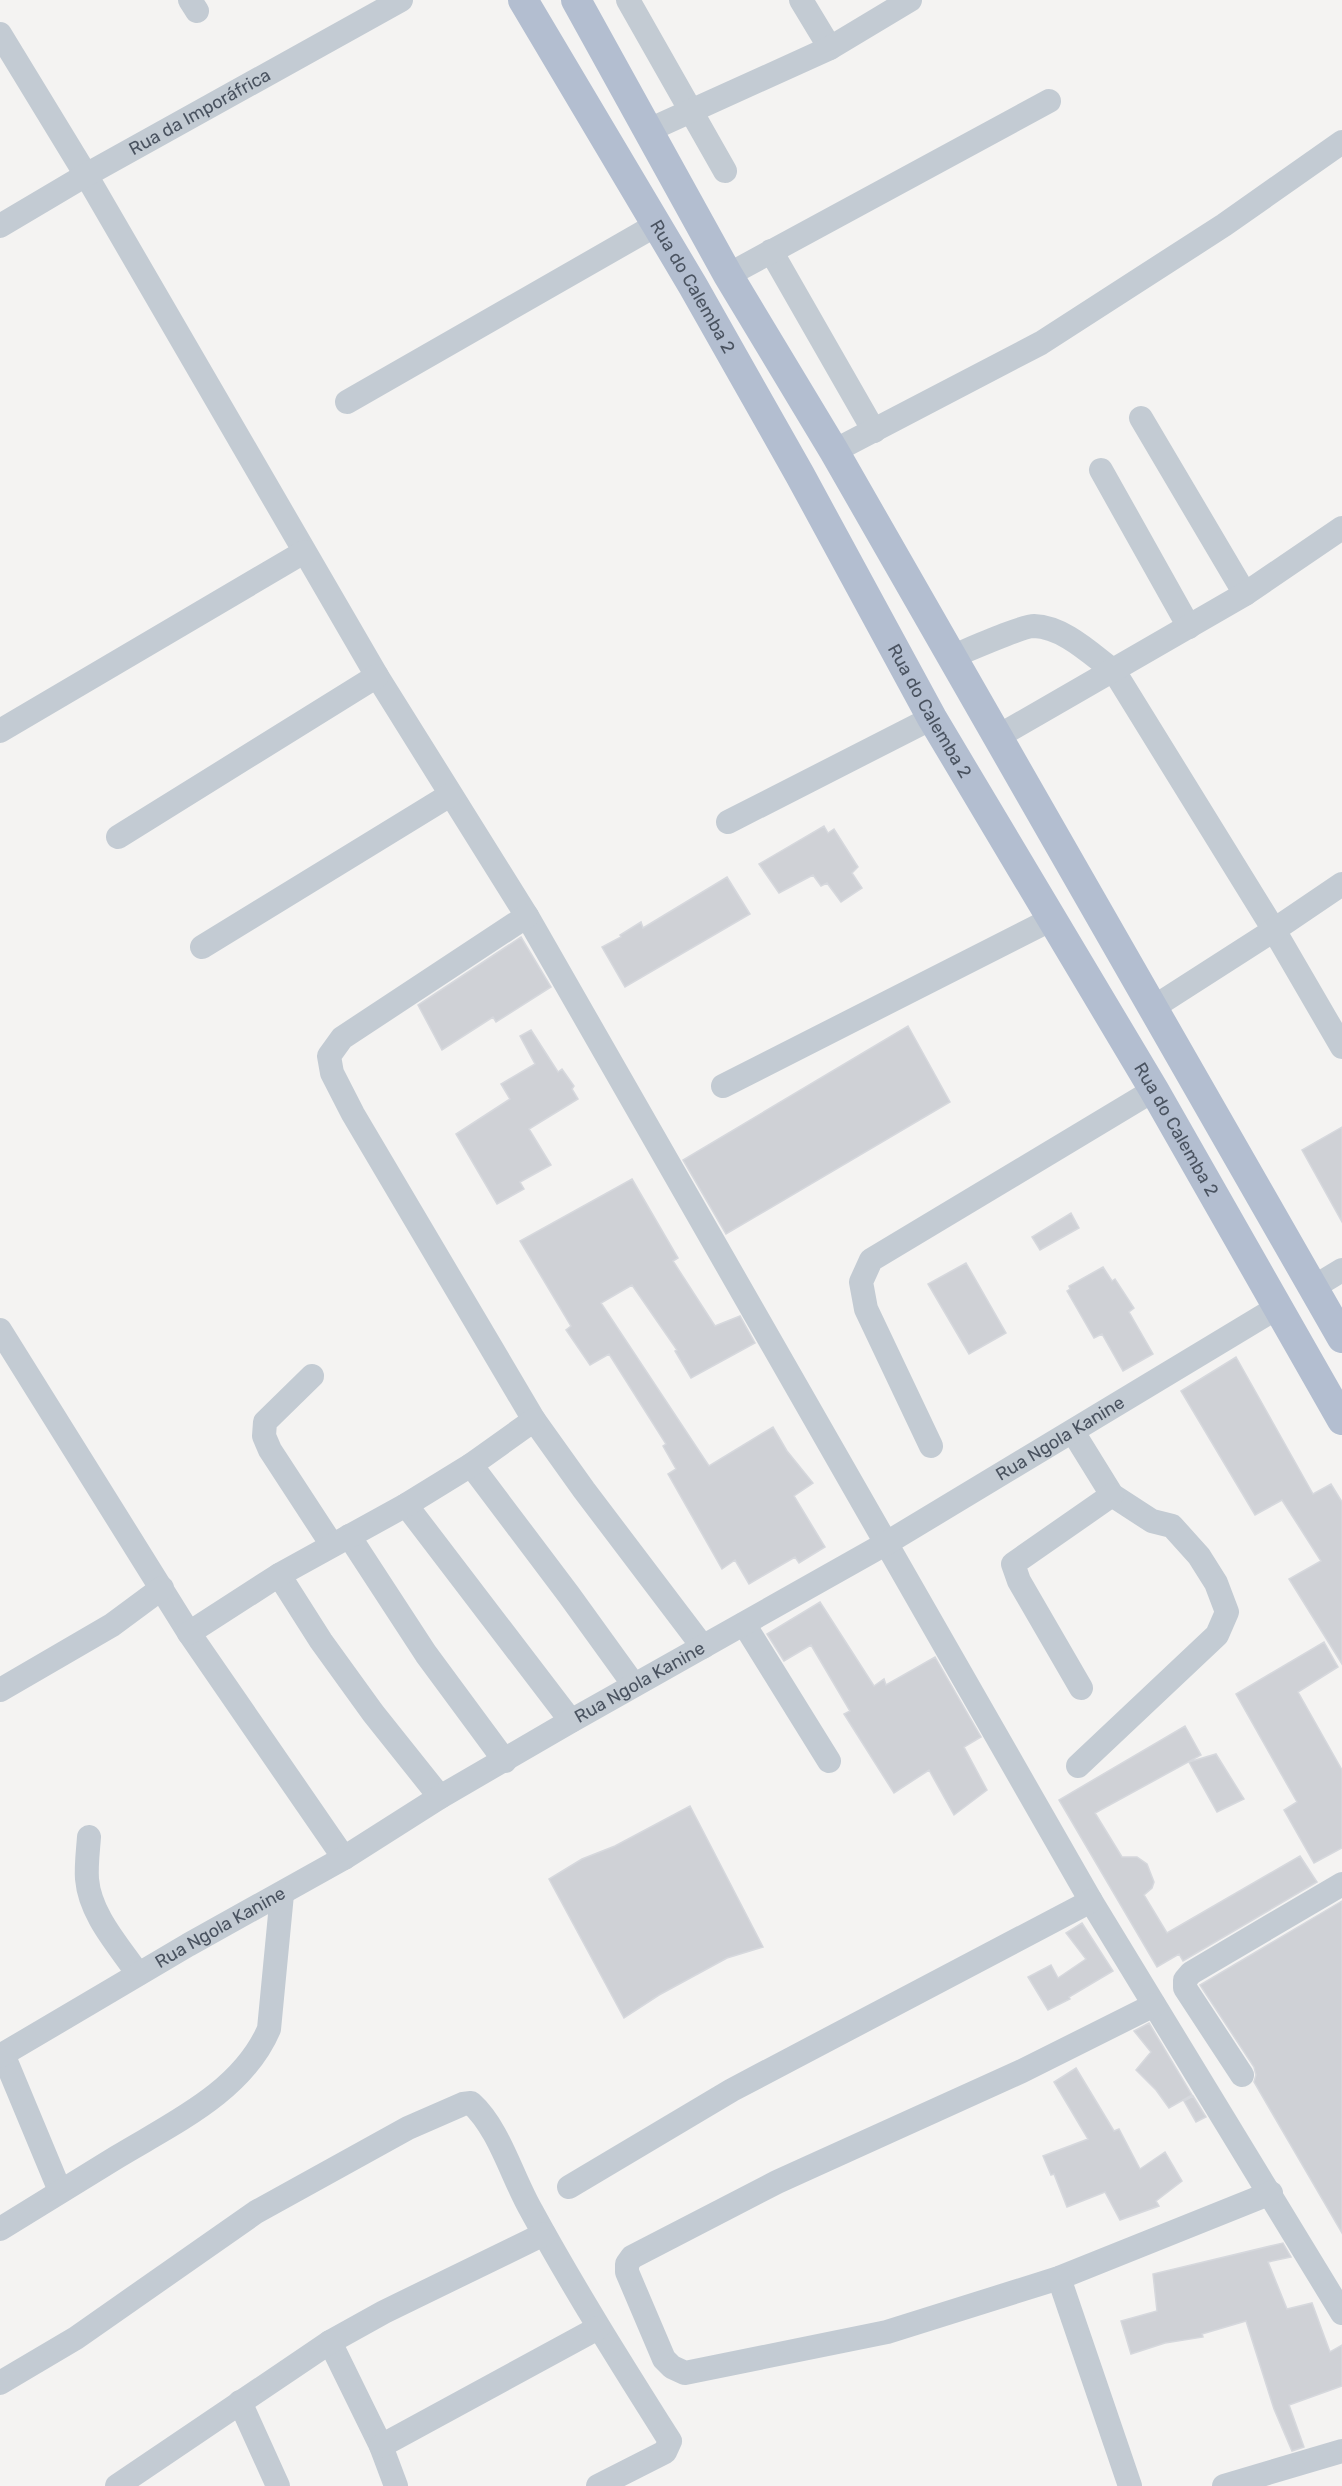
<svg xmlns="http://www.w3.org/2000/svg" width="1342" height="2486" viewBox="0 0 1342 2486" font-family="Rubik,sans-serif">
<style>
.building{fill:#cfd1d6;stroke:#d6d8dd;stroke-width:1.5}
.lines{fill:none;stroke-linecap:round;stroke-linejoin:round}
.minor{stroke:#c3cbd3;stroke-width:24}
.major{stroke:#b3bed0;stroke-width:30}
.labels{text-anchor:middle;stroke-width:6;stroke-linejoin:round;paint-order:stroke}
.street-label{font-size:18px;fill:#4a5360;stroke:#fff}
</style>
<rect width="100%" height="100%" fill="#f4f3f2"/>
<path class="building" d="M824,826L828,833L834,829L858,867L852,873L862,888L841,902L827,883L821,886L813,875L779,893L759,864Z
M727,877L750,914L625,987L602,947L621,937L620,935L641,922L643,928Z
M521,937L551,987L496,1022L493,1017L442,1050L418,1005Z
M908,1026L950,1102L726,1234L683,1160Z
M531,1030L558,1072L562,1069L574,1086L572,1089L578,1099L529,1129L551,1165L520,1182L524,1189L497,1204L456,1134L510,1099L501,1084L535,1064L520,1036Z
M1342,1127V1222L1302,1150Z
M632,1179L678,1258L673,1261L715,1326L740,1316L755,1343L691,1378L675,1351L677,1350L632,1285L601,1303L709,1466L773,1427L787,1451L813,1483L794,1496L825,1547L799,1563L795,1557L749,1584L735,1560L722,1569L668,1474L676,1469L663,1446L666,1444L609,1354L590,1365L566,1330L571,1326L520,1241Z
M1071,1213L1079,1228L1040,1250L1032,1237Z
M966,1263L1006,1333L969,1354L928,1284Z
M1103,1267L1112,1281L1115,1279L1134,1308L1129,1312L1153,1354L1123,1371L1102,1334L1094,1338L1067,1291L1070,1289L1069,1286Z
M1236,1357L1313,1494L1331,1484L1342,1502V1664L1289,1579L1321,1561L1282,1500L1255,1515L1181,1391Z
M820,1602L874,1686L884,1679L886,1685L935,1657L981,1737L964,1747L987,1790L954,1815L929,1770L894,1793L844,1714L850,1711L811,1645L784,1661L767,1634Z
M1324,1642L1338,1667L1298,1692L1342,1770V1848L1314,1863L1284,1810L1297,1802L1236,1694Z
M1185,1726L1201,1755L1095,1813L1122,1857H1137L1147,1864L1154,1882L1152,1888L1144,1895L1167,1933L1300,1856L1317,1882L1183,1961L1179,1954L1157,1967L1059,1800Z
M1216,1754L1244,1799L1217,1812L1189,1762Z
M690,1806L763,1947L727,1958L659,1995L624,2018L549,1879L582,1859L615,1846Z
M1342,1901V2233L1254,2082L1256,2075L1254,2067L1200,1985Z
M1082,1923L1113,1971L1069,1997L1070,1999L1048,2010L1028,1977L1051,1965L1058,1978L1086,1959L1066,1933Z
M1149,2023L1192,2095L1169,2108L1156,2090L1136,2070L1151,2052L1134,2031Z
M1076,2068L1114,2131L1119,2129L1140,2169L1165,2152L1182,2181L1156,2201L1159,2206L1120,2220L1105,2192L1067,2207L1054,2174L1051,2175L1043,2156L1088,2139L1054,2082Z
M1193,2096L1206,2117L1196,2122L1184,2101Z
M1283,2243L1291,2257L1268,2262L1287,2309L1312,2303L1330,2352L1342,2345V2386L1289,2405L1304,2447L1292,2451L1274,2409L1246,2321L1202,2334L1203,2337L1165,2343L1131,2354L1121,2321L1157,2311L1153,2274Z"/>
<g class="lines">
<g class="minor">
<path d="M190,0L197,11"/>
<path d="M628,0L725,171"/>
<path d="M801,0L830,48"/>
<path d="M0,34L86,175L377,676L527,916L1091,1901L1342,2313"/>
<path d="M649,130L830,48L910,0"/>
<path id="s1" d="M0,226L86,175L401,0"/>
<path d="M771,251L874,431"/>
<path d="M728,275L1049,101"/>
<path d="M347,402L656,225"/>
<path d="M1141,418L1245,594"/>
<path d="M834,451L1041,343L1224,225L1342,142"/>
<path d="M1101,470L1189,627"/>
<path d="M951,657C966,651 1022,626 1034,626C1064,627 1091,654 1114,671L1274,930L1342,1047"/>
<path d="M0,731L304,552"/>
<path d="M997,737L1245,594L1342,528"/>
<path d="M728,822L932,718"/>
<path d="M118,837L377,676"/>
<path d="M527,916L342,1038L329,1056L332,1073L353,1114L534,1420L584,1490L703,1647"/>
<path d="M202,947L450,795"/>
<path d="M1154,1007L1274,930L1342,884"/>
<path d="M723,1086L1052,919"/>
<path d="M1314,1287L1342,1270"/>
<path d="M0,1330L189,1633L344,1858"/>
<path d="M312,1376L265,1422L264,1436L270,1450L332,1545"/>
<path d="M1073,1432L1112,1495L1152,1521L1172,1526L1199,1556L1216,1583L1227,1612L1217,1635L1078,1766"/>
<path d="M931,1446L866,1309L861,1282L871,1260L1154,1090"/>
<path d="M471,1465L569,1595L634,1685"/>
<path d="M406,1505L571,1721"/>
<path d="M349,1536L426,1654L505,1761"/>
<path d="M279,1575L321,1641L373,1713L440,1797"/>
<path d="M744,1624L829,1761"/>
<path d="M189,1633L279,1575L406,1505L471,1465L534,1420"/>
<path d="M1081,1688L1019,1581L1013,1564L1112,1495"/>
<path d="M0,1690L112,1625L162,1588"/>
<path d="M89,1837C88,1851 86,1865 87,1879C90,1915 119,1946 138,1974"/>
<path d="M1154,2005L1022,2071L777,2182L632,2257L627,2264V2272L664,2359L672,2367L685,2373L887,2332L1059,2278L1271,2193"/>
<path d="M3,2054L60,2191"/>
<path id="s2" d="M0,2056L188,1945L344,1858L440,1797L571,1721L885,1544L1278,1307"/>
<path d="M1242,2075L1185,1988V1980L1191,1973L1342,1884"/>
<path d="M569,2187L732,2090L1091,1901"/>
<path d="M0,2229C39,2205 78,2181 117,2157C173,2123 242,2092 269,2029L282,1894"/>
<path d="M1059,2278L1130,2486"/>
<path d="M330,2342L381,2446L396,2486"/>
<path d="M0,2383L76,2338L256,2212L408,2128L463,2104L471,2103C499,2128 512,2177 531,2210C574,2289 622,2365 670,2441L665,2452L598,2486"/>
<path d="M240,2402L278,2486"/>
<path d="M381,2446L598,2328"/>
<path d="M117,2486L330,2342L384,2312L544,2234"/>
<path d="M1224,2486L1342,2451"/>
</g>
<g class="major">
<path id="s3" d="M523,0L693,286L800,475L932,718L1154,1090L1342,1420"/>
<path d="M576,0L728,275L834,451L1342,1338"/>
</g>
</g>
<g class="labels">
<g class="street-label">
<text dy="6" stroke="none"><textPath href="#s1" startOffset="230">Rua da Imporáfrica</textPath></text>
<text dy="6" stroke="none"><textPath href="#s3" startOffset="333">Rua do Calemba 2</textPath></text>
<text dy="6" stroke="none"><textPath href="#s3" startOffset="819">Rua do Calemba 2</textPath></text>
<text dy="6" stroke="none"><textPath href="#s3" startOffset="1305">Rua do Calemba 2</textPath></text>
<text dy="6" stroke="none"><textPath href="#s2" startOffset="1227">Rua Ngola Kanine</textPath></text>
<text dy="6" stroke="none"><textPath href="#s2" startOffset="741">Rua Ngola Kanine</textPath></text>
<text dy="6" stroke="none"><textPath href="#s2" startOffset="255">Rua Ngola Kanine</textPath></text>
</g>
</g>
</svg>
